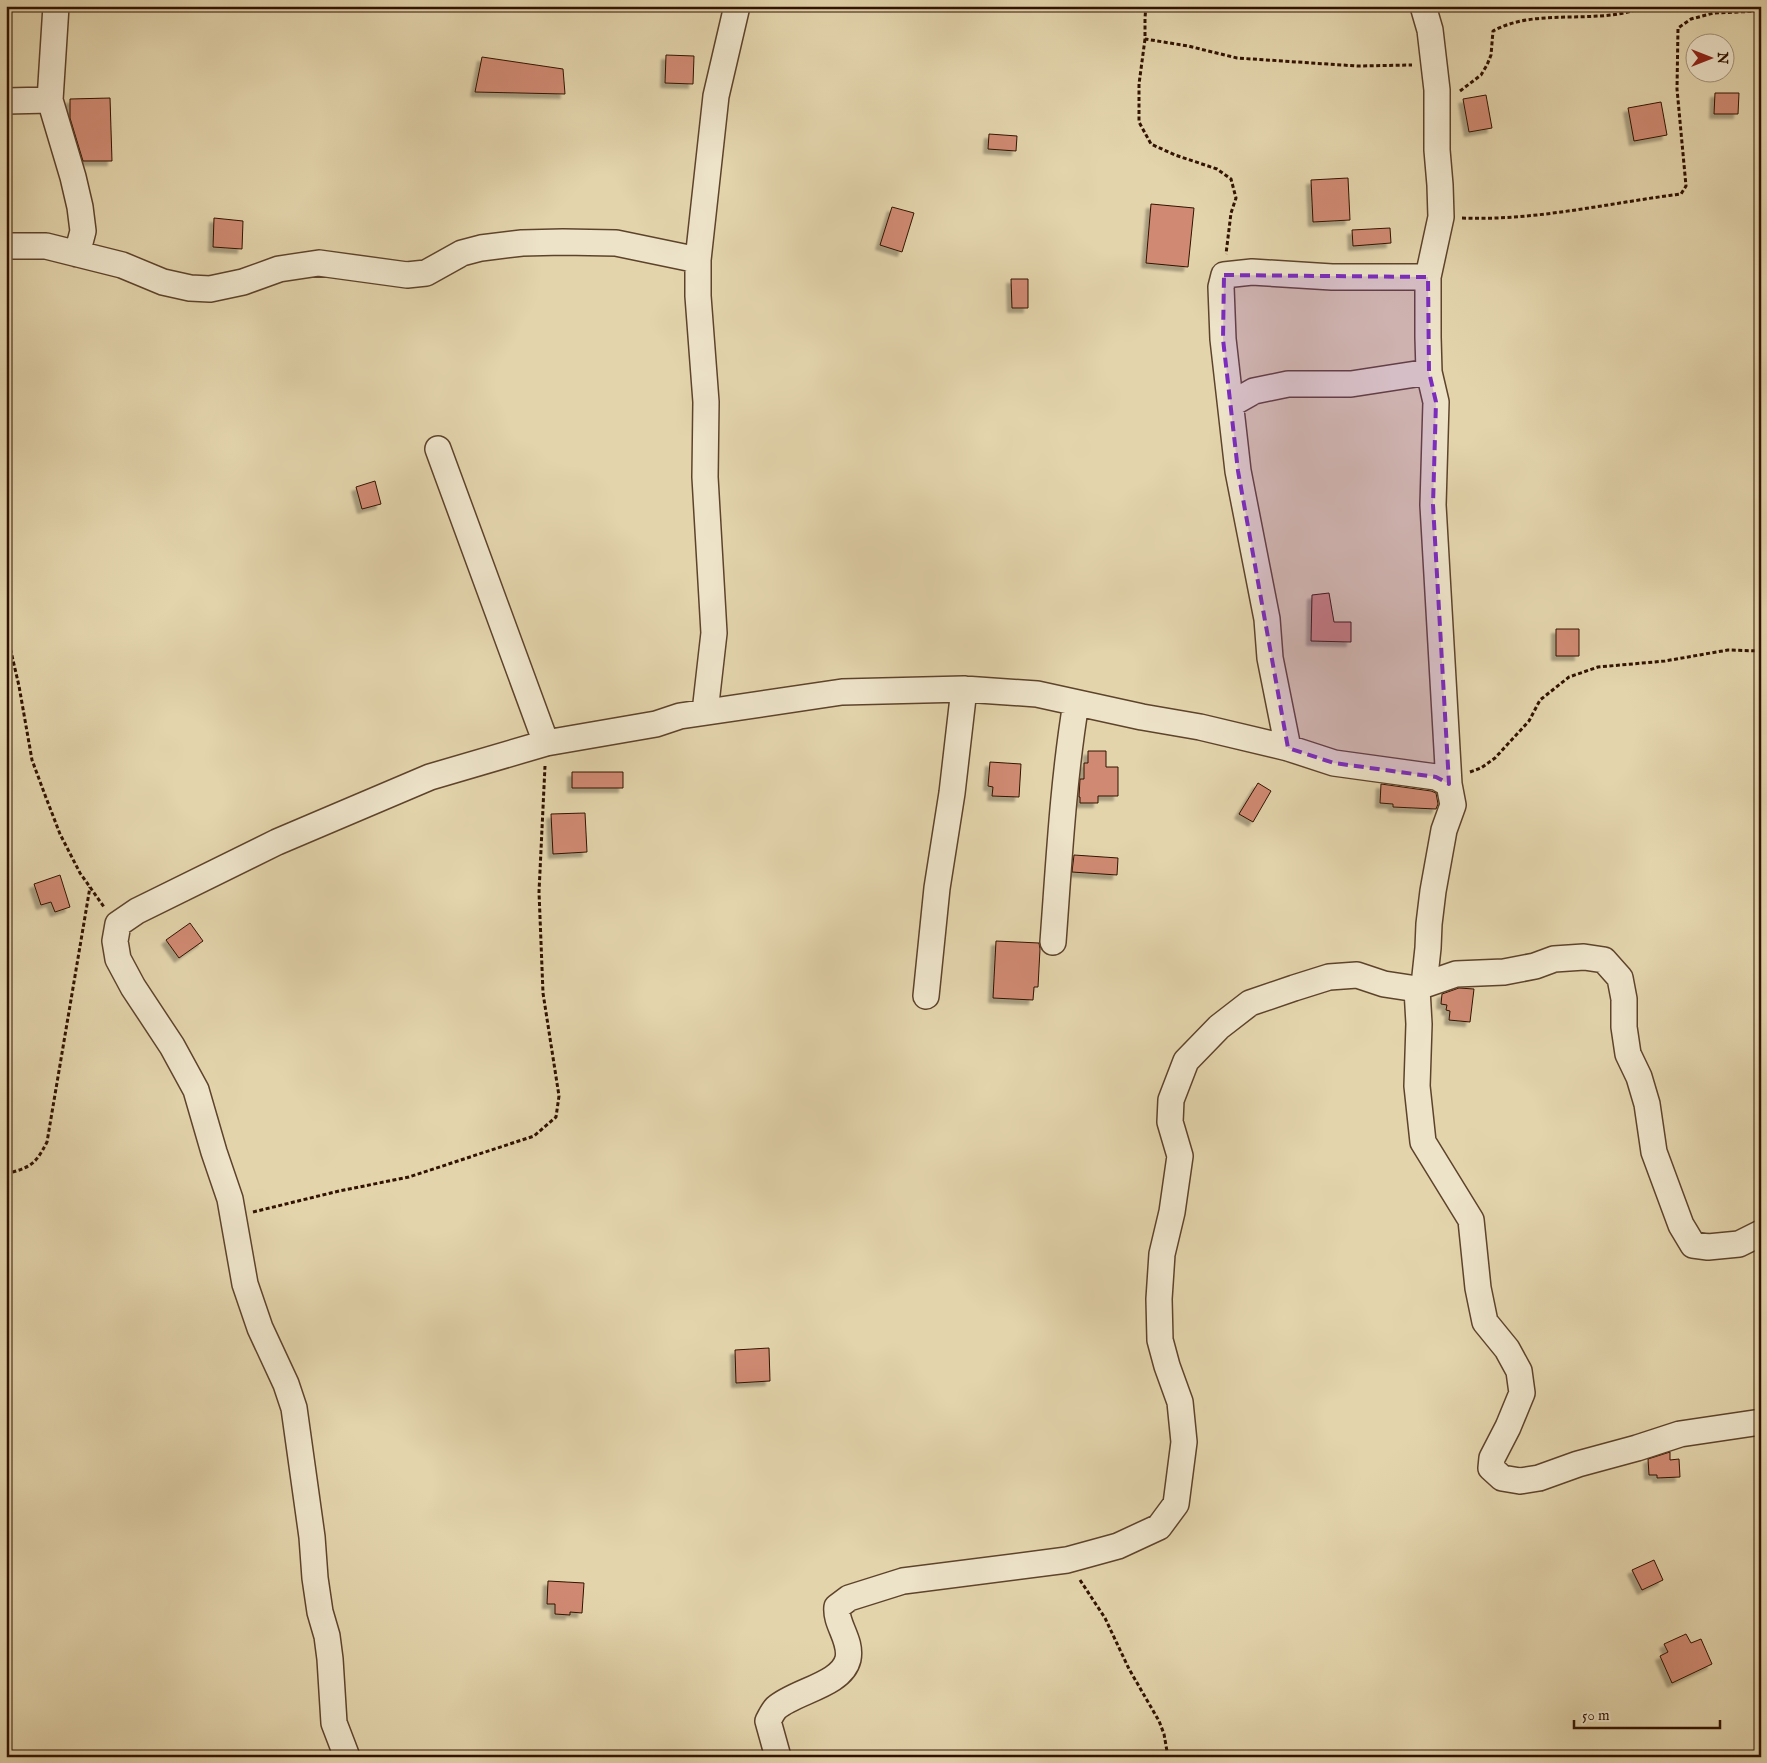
<svg xmlns="http://www.w3.org/2000/svg" width="1767" height="1763" viewBox="0 0 1767 1763" font-family="'IM FELL English',serif">
<style>
.building{fill:#d08a73;stroke:#311300;filter:url(#shadow)}
.lines{fill:none;stroke-linecap:round;stroke-linejoin:round}
.minor-casing{stroke:#5e432b;stroke-width:28}
.path{stroke:#311300;stroke-width:3;stroke-dasharray:4 2.5;stroke-linecap:butt}
.minor{stroke:#ede3c9;stroke-width:25}
.marked{fill:#7b2cbf;fill-opacity:0.2;stroke:#7b2cbf;stroke-width:4;stroke-dasharray:10 6;stroke-linejoin:round}
</style>
<defs>
<filter id="shadow"><feDropShadow dx="-4.5" dy="4.5" stdDeviation="1" flood-color="#0004"/></filter>
</defs>
<rect width="100%" height="100%" fill="#e3d4ac"/>
<filter id="stains"><feTurbulence type="fractalNoise" baseFrequency=".004" numOctaves="4"/><feColorMatrix values="0 0 0 0 .2 0 0 0 0 .09 0 0 0 0 .02 0 0 0 .5 -.17"/></filter>
<radialGradient id="worn" r=".72"><stop offset=".6" stop-color="#630" stop-opacity="0"/><stop offset="1" stop-color="#630" stop-opacity=".3"/></radialGradient>
<path class="building" d="M666,55L694,56L693,84L665,83Z
M482,57L563,69L565,94L475,92Z
M1715,93H1739L1738,114H1714Z
M1486,95L1492,128L1469,132L1463,99Z
M110,98L112,161H83L70,118V99Z
M1661,102L1667,135L1634,141L1628,108Z
M989,134L1017,136L1016,151L988,149Z
M1348,178L1350,220L1313,222L1311,180Z
M1151,204L1194,208L1188,267L1146,263Z
M892,207L914,213L902,252L880,245Z
M214,218L243,221L242,249L213,247Z
M1390,228L1391,243L1353,246L1352,230Z
M1011,279H1028V308H1012Z
M375,481L381,504L362,509L356,487Z
M1329,593L1334,622H1351V642L1311,641L1312,595Z
M1556,629H1579V656H1556Z
M1088,751H1106V767H1118V796H1098V803H1080V797H1079L1080,779H1084V763H1088Z
M990,762L1021,764L1019,797L992,796L993,787L988,786Z
M572,772H623V788H572Z
M1258,783L1271,791L1253,822L1239,814Z
M1381,784L1431,791L1436,793L1438,804L1436,809L1393,807V804L1380,803Z
M585,813L587,852L553,854L551,814Z
M1074,855L1118,858L1117,875L1072,872Z
M60,875L70,907L55,912L51,902L41,905L34,884Z
M190,923L203,941L179,958L166,940Z
M996,941L1039,943L1040,949L1038,987H1034L1033,1000L993,998Z
M1459,988L1474,989L1470,1022L1449,1020L1450,1011L1446,1010L1447,1005L1441,1004L1442,994Z
M769,1348L770,1381L736,1383L735,1350Z
M1670,1452V1460L1679,1459L1680,1477L1657,1478V1475H1649L1648,1459Z
M1654,1560L1663,1580L1642,1590L1632,1570Z
M548,1581L584,1583L582,1613L570,1612V1615L555,1614V1604H547Z
M1686,1634L1691,1643L1701,1639L1712,1664L1672,1683L1660,1656L1668,1652L1664,1644Z"/>
<g class="lines">
<g class="minor-casing">
<path id="minor" d="M56,6L50,100L73,177L80,207L83,231L77,254
M1423,6L1430,30L1437,90V150L1440,185L1441,217L1428,277V337L1429,372L1436,402L1433,505L1449,784
M6,101L50,100
M6,246H46L122,265L163,282L190,288L210,289L243,282L279,269L319,263L407,275L426,273L462,253L481,248L522,243L563,242L616,243L698,260
M1231,404L1254,391L1288,384H1351L1429,372
M438,449L546,743
M705,712L714,633L705,477L706,402L698,296V260L716,96L737,6
M1288,748L1270,658L1267,619L1238,471L1223,339L1221,287L1224,275L1252,272L1332,277H1428
M1053,942C1059,862 1063,782 1076,703
M1417,989L1419,1024L1417,1086L1423,1142L1471,1220L1478,1288L1485,1322L1507,1349L1519,1371L1522,1393L1508,1427L1492,1458L1491,1468L1502,1478L1520,1481L1539,1478L1578,1464L1637,1448L1680,1434L1761,1422
M926,996L937,888L952,793L964,689
M347,1757L334,1723L330,1659L327,1636L320,1612L315,1578L312,1537L294,1408L286,1384L260,1328L245,1284L230,1199L214,1152L196,1090L172,1046L133,987L118,959L115,941L118,924L137,911L277,842L430,777L546,743L656,724L680,716L842,692L964,689L1037,694L1142,717L1200,727L1288,748L1334,763L1436,777L1449,784L1453,805L1444,830L1433,891L1429,924L1428,948L1424,985
M778,1757L768,1721C770,1717 773,1711 776,1708C795,1691 842,1685 848,1659C852,1640 835,1624 837,1607L849,1598L903,1581L1067,1560L1118,1546L1159,1527L1176,1504L1184,1442L1180,1402L1167,1366L1160,1340L1159,1299L1162,1254L1172,1212L1180,1156L1170,1122L1171,1100L1186,1061L1219,1027L1250,1003L1294,988L1329,977L1357,975L1384,984L1417,989L1424,985L1456,974L1504,972L1535,966L1554,959L1584,957L1604,960L1620,978L1624,999V1027L1628,1054L1639,1077L1647,1104L1654,1152L1681,1225L1693,1245L1708,1247L1739,1244L1761,1233"/>
</g>
<path class="path" d="M1146,6L1145,18V39L1188,46L1237,58L1357,66L1412,65
M1145,39L1139,84V122L1151,144L1175,155L1217,169L1231,179L1236,198L1231,213L1226,254
M1460,91L1481,75L1487,65L1491,55L1493,31C1535,8 1591,24 1635,10L1637,6
M1462,218C1536,221 1608,203 1681,194L1686,186L1677,89L1678,28L1691,19L1714,13L1761,11
M6,630L19,686L32,760L45,795L60,834L80,873L104,907
M1470,772L1481,768L1495,758L1529,721L1540,700L1569,677L1598,667L1665,661L1728,650L1761,651
M6,1174C31,1167 35,1165 47,1142L90,887
M253,1212L339,1191L409,1177L534,1136L556,1117L559,1096L543,993L539,892L545,766
M1080,1580L1105,1618L1129,1669L1159,1721L1164,1734L1168,1757"/>
<use href="#minor" class="minor"/>
</g>
<path class="marked" d="M1224,275L1428,277L1429,372L1436,402L1433,505L1449,784L1436,777L1334,763L1288,748L1238,471L1223,339Z"/>
<rect width="1767" height="1763" fill="none" stroke="#e3d4ac" stroke-width="25"/>
<rect x="8" y="8" width="1752" height="1748" fill="none" stroke="#311300" stroke-width="2.5"/>
<rect x="12" y="12" width="1742" height="1738" fill="none" stroke="#311300"/>
<g transform="translate(1710 58) rotate(90)"><circle r="24" fill="#ede3c9" stroke="#a29079"/>
<path d="M0-4L9 19L0 12L-9 19Z" fill="#8f2418"/>
<text y="-8" font-size="14" font-weight="bold" text-anchor="middle" fill="#311300">N</text>
</g>
<path d="M1574 1720v8h146v-8" fill="none" stroke="#311300" stroke-width="2.5"/>
<text x="1582" y="1720" font-size="15" fill="#311300" stroke="#ede3c9" stroke-width="4" paint-order="stroke">50 m</text>
<rect width="100%" height="100%" filter="url(#stains)"/>
<rect width="100%" height="100%" fill="url(#worn)"/>
</svg>
